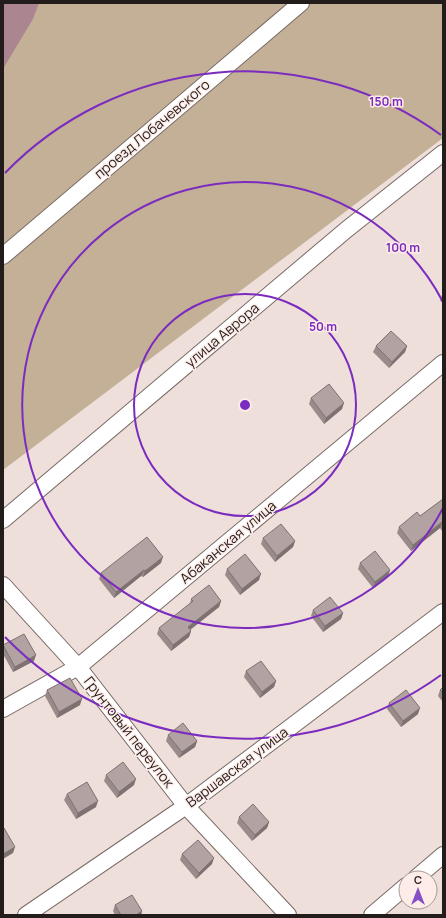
<svg xmlns="http://www.w3.org/2000/svg" width="446" height="918" viewBox="0 0 446 918" font-family="Manrope,sans-serif">
<style>
.green{fill:#c3b097}
.water{fill:#ab8691}
.lines{fill:none;stroke-linecap:round;stroke-linejoin:round}
.minor-casing{stroke:#786a66;stroke-width:18}
.minor{stroke:#fff;stroke-width:16}
.wall{fill:#9a8b8b}
.shaded-wall{fill:#7d7171}
.building{fill:#b3a2a2;stroke:#7d7171}
.ring{fill:none;stroke:#7b2cbf;stroke-width:2}
.labels{text-anchor:middle;stroke-width:3;stroke-linejoin:round;paint-order:stroke}
.street-label{font-size:14px;fill:#221c1a;stroke:#fdece7}
.centre{fill:#7b2cbf;stroke:#fdece7;stroke-width:2}
.ring-label{font-size:12px;text-anchor:middle;font-weight:bold;fill:#7b2cbf;stroke:#fdece7;stroke-width:3;stroke-linejoin:round;paint-order:stroke}
</style>
<rect width="100%" height="100%" fill="#efdfda"/>
<path class="green" d="M3,3H443V138L3,470Z"/>
<path class="water" d="M3,3H39L33,19L3,69Z"/>
<g class="lines">
<g class="minor-casing">
<path id="minor" d="M3,256L301,3
M3,520L346,230L443,153
M3,585L78,667L186,806L288,915
M3,709L78,667L443,363
M416,878L443,855
M26,915L186,806L443,612
M372,915L406,886"/>
</g>
<use href="#minor" class="minor"/>
</g>
<path class="wall" d="M443,293V304L440,300Z
M376,346H407L405,352L389,368L373,352Z
M311,398L342,409L324,424L309,404Z
M443,499V530L442,531L440,528L411,551L397,533L399,527L420,516Z
M263,538L295,541L293,547L275,562L261,544Z
M161,563L143,577L141,576L114,598L99,579L101,573Z
M360,563L390,570L388,576L373,588L358,569Z
M227,569L259,580L240,595L225,575Z
M191,599L221,601L219,607L190,630L191,631L189,637L171,651L157,634L159,628L190,604Z
M313,610L343,613L341,619L323,632L311,616Z
M3,645L34,661L13,672L3,654Z
M246,671L276,681L274,687L260,698L244,677Z
M443,687V702L438,696L440,690Z
M47,690L80,705L57,718L45,696Z
M389,703L418,714L401,727L387,709Z
M168,735L197,741L195,747L179,758L166,741Z
M106,775L134,785L117,798L104,781Z
M67,794L96,807L76,819L64,800Z
M239,817L269,822L267,828L252,841L237,823Z
M182,854L212,864L196,879L180,860Z
M115,905L142,911L141,915H115L113,911Z"/>
<path class="shaded-wall" d="M407,346L405,352L389,368L392,362Z
M344,403L342,409L324,424L326,418Z
M442,522L440,528L411,551L413,545Z
M295,541L293,547L275,562L277,556Z
M163,557L161,563L143,577L145,571Z
M144,570L141,576L114,598L116,592Z
M390,570L388,576L373,588L375,582Z
M261,574L259,580L240,595L242,589Z
M221,601L219,607L186,633L188,627Z
M343,613L341,619L323,632L325,626Z
M191,631L189,637L171,651L173,645Z
M36,655L34,661L13,672L15,667Z
M276,681L274,687L260,698L262,692Z
M82,699L80,705L57,718L59,712Z
M420,708L418,714L401,727L403,721Z
M197,741L195,747L179,758L182,752Z
M136,779L134,785L117,798L119,792Z
M98,801L96,807L76,819L78,813Z
M269,822L267,828L252,841L255,835Z
M15,847L13,853L3,859V854Z
M214,858L212,864L196,879L199,873Z
M142,911L141,915H136Z"/>
<path class="building" d="M391,331L407,346L392,362L376,346Z
M329,384L344,403L326,418L311,398Z
M443,499V523L442,522L413,545L399,527L417,512L420,516Z
M281,524L295,541L277,556L263,538Z
M147,537L163,557L145,571L144,570L116,592L101,573Z
M375,551L390,570L375,582L360,563Z
M245,554L261,574L242,589L227,569Z
M209,585L221,601L188,627L191,631L173,645L159,628L193,601L191,599Z
M330,597L343,613L325,626L313,610Z
M24,634L36,655L15,667L3,645Z
M261,661L276,681L262,692L246,671Z
M70,678L82,699L59,712L47,690Z
M443,687V693L440,690Z
M406,690L420,708L403,721L389,703Z
M183,723L197,741L182,752L168,735Z
M123,762L136,779L119,792L106,775Z
M87,782L98,801L78,813L67,794Z
M253,804L269,822L255,835L239,817Z
M4,828L15,847L3,854V829Z
M198,840L214,858L199,873L182,854Z
M132,895L142,911L136,915H121L115,905Z"/>
<g class="ring">
<circle cx="245" cy="405" r="111"/>
<path d="M443 508A223 223 0 1 1 443 302"/>
<path d="M441 675A334 334 0 0 1 5 637M5 173A334 334 0 0 1 441 135"/>
</g>
<g class="labels">
<g class="street-label">
<text transform="translate(152 129) rotate(-40)" y="5">проезд Лобачевского</text>
<text transform="translate(222 335) rotate(-40)" y="5">улица Аврора</text>
<text transform="translate(228 542) rotate(-40)" y="5">Абаканская улица</text>
<text transform="translate(129 732) rotate(52)" y="5">Грунтовый переулок</text>
<text transform="translate(237 767) rotate(-37)" y="5">Варшавская улица</text>
</g>
</g>
<circle cx="245" cy="405" r="6" class="centre"/>
<g class="ring-label">
<text x="386" y="106">150 m</text>
<text x="403" y="252">100 m</text>
<text x="323" y="331">50 m</text>
</g>
<rect width="446" height="918" fill="none" stroke="#221c1a" stroke-width="8"/>
<g transform="translate(418 890)"><circle r="19" fill="#fdece7" stroke="#a59995"/>
<path d="M0-3L7 15L0 10L-7 15Z" fill="#864fc6"/>
<text y="-6" font-size="11" font-weight="bold" text-anchor="middle" fill="#221c1a">С</text>
</g>
</svg>
